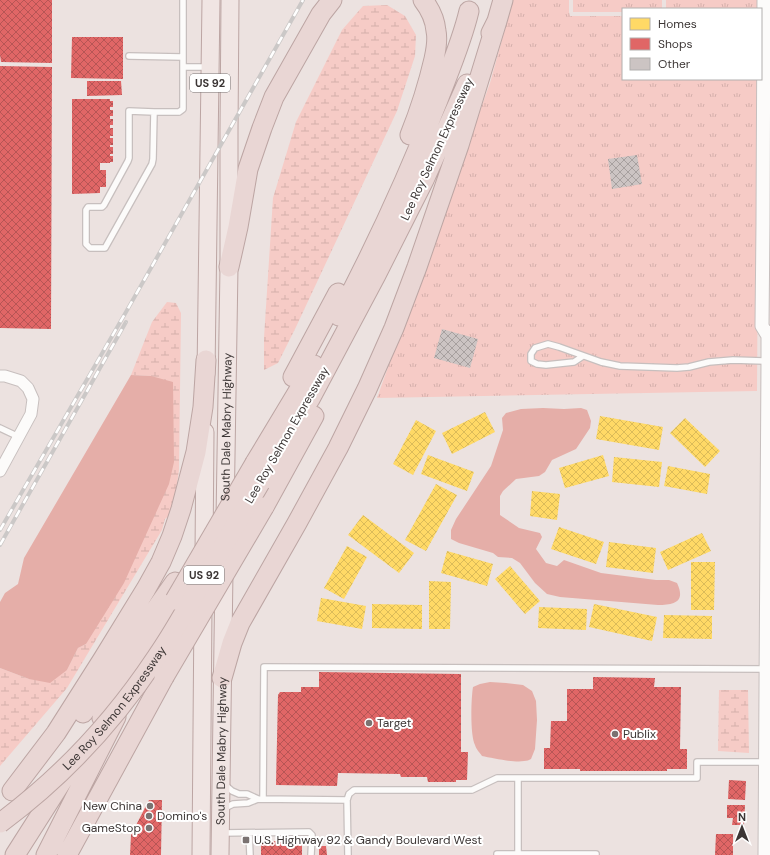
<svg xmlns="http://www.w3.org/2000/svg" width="770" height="855" viewBox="0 0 770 855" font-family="'DM Sans',sans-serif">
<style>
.wetland{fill:url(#wetland-marsh)}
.park{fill:url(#park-tufts)}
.water{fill:#e5aea8}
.homes{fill:url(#homes-cross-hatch)}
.shops{fill:url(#shops-cross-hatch)}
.building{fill:url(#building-cross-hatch)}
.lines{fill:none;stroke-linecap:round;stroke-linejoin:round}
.service-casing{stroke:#c7bfbe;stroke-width:8}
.minor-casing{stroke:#c7bfbe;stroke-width:13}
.tertiary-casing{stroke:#c7bfbe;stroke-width:15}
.primary-casing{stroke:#bca5a3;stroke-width:19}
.motorway-casing{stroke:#bca5a3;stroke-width:21}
.service{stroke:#fcfbfa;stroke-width:5.5}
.minor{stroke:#fcfbfa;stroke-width:11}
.tertiary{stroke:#fcfbfa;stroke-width:13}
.primary{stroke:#f0e5e3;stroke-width:17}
.motorway{stroke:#e9d6d4;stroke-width:19}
.rail-casing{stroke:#cbc8c7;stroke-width:4}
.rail{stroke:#fff;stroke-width:2.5;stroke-dasharray:8;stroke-linecap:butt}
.motorway-bridge-casing{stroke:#bca5a3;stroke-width:21;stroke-linecap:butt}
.motorway-bridge{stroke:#e9d6d4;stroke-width:19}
.poi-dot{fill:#7a7271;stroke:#fff;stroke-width:1.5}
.labels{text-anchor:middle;stroke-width:4;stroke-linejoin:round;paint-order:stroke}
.shield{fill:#fff;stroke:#767272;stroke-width:1}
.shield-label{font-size:11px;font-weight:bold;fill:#3c3635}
.street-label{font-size:12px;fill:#3c3635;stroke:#fff}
.poi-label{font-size:12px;fill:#3c3635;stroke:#fff;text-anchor:start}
</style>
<defs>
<pattern id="wetland-marsh" width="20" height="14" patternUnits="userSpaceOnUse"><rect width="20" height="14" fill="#f6cbc6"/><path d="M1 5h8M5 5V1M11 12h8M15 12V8" fill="none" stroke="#d4afab"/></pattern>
<pattern id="park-tufts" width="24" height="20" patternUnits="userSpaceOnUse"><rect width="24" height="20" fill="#f6cbc6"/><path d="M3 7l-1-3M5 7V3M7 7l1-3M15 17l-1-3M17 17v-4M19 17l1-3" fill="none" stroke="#d4afab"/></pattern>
<pattern id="homes-cross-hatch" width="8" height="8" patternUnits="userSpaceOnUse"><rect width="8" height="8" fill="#ffd966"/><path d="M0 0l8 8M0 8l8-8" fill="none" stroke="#dbbb59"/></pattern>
<pattern id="shops-cross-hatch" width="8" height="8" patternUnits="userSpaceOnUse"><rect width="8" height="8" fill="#e06666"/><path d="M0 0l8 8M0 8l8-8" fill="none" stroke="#b75555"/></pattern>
<pattern id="building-cross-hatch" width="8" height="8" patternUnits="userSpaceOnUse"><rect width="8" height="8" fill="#ccc4c3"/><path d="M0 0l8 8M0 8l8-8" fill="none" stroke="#a7a09f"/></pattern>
</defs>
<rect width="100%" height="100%" fill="#ece2e0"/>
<path class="wetland" d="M387,5L405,16L416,35L415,56L397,111L296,327L278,363L264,370V338L273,198L296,122L342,30L363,6Z
M167,302L176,303L181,313L179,470L173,513L165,519L162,530L67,688L0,766V668L29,679L67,670L78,648L86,644L151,376L131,375L152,322Z
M719,690H748L749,753L718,751Z"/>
<path class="park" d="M513,0H569V12L570,16H623V79H759L757,391L377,398L490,83Z
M573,0H662V9H623V12H573Z
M666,0H759V9H666Z"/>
<path class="water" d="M131,375L151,376L173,382L174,462L169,484L124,583L86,644L78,648L67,670L50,683L29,679L0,668V602L5,593L18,584L24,558Z
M543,408L564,409L581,408L587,410L591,421L590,428L576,449L552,460L545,472L539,476L516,479L503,491L500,496V515L519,528L540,533L542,537L536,549L546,563L557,566L564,560L601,573L656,580H669L677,583C686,602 674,605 658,605L560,597L547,594L535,583L520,563L512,558L498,557L493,553L459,543L451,539V530L456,519L491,466L503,430L502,418L506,413L521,409Z
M490,682L506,683L523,685L532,691L536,701L537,720L535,749L531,759C529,760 527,761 524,761C515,763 492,758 482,756C480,753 476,749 475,745C470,735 471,699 473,687L480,684Z"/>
<path class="homes" d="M485,412L495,432L452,454L442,433Z
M600,416L663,427L659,450L596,439Z
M685,418L720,451L705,467L670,433Z
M416,420L436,431L413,475L393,464Z
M428,455L474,472L467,491L421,474Z
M603,455L609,476L565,488L559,468Z
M614,457L662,462L659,487L612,482Z
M668,466L710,474L707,494L664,486Z
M436,484L457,495L426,551L405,540Z
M532,491L560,494L557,520L530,516Z
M363,515L414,553L399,573L348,535Z
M559,527L604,542L596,564L551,549Z
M702,533L711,551L668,570L660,552Z
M609,542L656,548L653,573L606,567Z
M347,546L367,557L344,599L324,588Z
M447,551L493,564L487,586L441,573Z
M691,562H715L714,610H691Z
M510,566L540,601L525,614L495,579Z
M429,581L451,582L450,629H429Z
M321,598L366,606L362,629L317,621Z
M372,604L422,605V629L372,628Z
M594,604L657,617L652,641L589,627Z
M539,607L587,609L586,630L538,628Z
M664,615L712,616V639L663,638Z"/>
<path class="shops" d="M0,0H52V63L1,62L0,55Z
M72,37H123V79L71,78Z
M0,66L52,67L51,329L0,328Z
M87,81H121L122,95L87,96Z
M72,99H110V101H113V107H110V110H113V116H110V119H113V125H110V128H113V136H110V138H113V145H110V147H113V154H110V156H113V162H110V163H100V170H106V187H100V193L72,194Z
M319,672L461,674V752H468L467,780H456V782H428L427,777H401L400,774L338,773L337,786L276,785L278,695L280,692H301V687H319Z
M593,677L655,678L654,687H681L680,749H687V769H667V771H580V769H544V748H550L551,721H567V689H593Z
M729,780L746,781L745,800L728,799Z
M149,800H162L161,855H130L131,835Z
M727,805H745L744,825H732L733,818H727Z
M716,834H733V855H715Z
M261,841H288V845H302V855H261Z
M319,846H326L327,855H319Z"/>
<path class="building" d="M637,155L642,184L612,189L608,159Z
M442,329L478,339L470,368L434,358Z"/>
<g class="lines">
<g class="service-casing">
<path id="service" d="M129,56L182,57
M183,67V0
M154,112L129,111V158L128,161L104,205L102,207H88L86,210V244L90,248H105L152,164L153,159L154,112H179L183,109V67H208
M583,356L574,362L546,365L537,364L531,361V354L535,348L548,344L559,347L601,362L620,366L677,368L689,367L709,362L733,360L768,361
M0,428L19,437
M518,778V855
M224,784L232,791L239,794H247L258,799L347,800L349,794L354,790H472L497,778H697V762H765
M263,799L264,667L766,669
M347,800L348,855
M223,809L233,804L248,803L258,799
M222,833L309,832L312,835L311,855
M249,833L250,855
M497,854H596"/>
</g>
<g class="minor-casing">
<path id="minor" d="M0,376H5L21,381L28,388L33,399L31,414L0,471"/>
</g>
<g class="tertiary-casing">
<path id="tertiary" d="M764,0L763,223L762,326L768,336
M765,855L768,361V336L770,333"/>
</g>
<g class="primary-casing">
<g id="primary">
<path d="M206,374L211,0"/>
<path id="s1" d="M225,519L229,267V131L230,0"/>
<path d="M204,554L205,432"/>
<path d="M201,855L203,606"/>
<path id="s2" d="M220,855L224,571"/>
</g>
</g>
<g class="motorway-casing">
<path id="motorway" d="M491,33L497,21L503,0
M410,135C420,110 428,85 434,59C436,50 438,40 436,31C435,19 430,9 423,0
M229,267L238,227L248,169L262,128L274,97L321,14L332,0
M339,316C376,246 409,174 438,100C449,71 462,41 469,11
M293,377L338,293
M255,463L314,365
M260,483L310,399L376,275L424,180L467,84
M264,507L314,416
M222,678L232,643L240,623L297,523L338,448L367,389L394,328L417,267L459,145L497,21
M83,713L175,582
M102,718L175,600
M12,791L56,733L103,659L146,589L161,562L172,536L181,509L196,452L203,407L206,360
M15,855L73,764
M46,855L116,717
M67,855L164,677"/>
</g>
<use href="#service" class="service"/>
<use href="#minor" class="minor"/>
<use href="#tertiary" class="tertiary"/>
<use href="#primary" class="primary"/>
<use href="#motorway" class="motorway"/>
<g class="rail-casing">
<path id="rail" d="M0,530L126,312L303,0
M0,545L126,322"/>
</g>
<use href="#rail" class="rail"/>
<g class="motorway-bridge-casing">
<g id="motorway-bridge">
<path d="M175,600L255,463"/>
<path d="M164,677L264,507"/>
<path id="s3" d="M0,823C61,778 114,721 156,658C171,637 184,613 197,591C218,555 239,519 260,483"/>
</g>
</g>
<use href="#motorway-bridge" class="motorway-bridge"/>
</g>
<g class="poi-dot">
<circle cx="369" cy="723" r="4"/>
<circle cx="615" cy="734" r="4"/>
<circle cx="150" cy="806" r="4"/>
<circle cx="149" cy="816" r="4"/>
<circle cx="149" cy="828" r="4"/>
<rect x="242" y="836" width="8" height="8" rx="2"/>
</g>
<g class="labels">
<g class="shield">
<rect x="190" y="74" width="40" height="18" rx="3"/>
<rect x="184" y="566" width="40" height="18" rx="3"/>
</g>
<g class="shield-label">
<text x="210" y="87">US 92</text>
<text x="204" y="579">US 92</text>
</g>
<g class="street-label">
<text transform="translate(437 149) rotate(-65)" y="4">Lee Roy Selmon Expressway</text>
<text dy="4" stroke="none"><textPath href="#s1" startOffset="92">South Dale Mabry Highway</textPath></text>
<text transform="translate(287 435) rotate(-60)" y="4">Lee Roy Selmon Expressway</text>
<text dy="4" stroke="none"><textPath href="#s3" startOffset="163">Lee Roy Selmon Expressway</textPath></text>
<text dy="4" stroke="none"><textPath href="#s2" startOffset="104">South Dale Mabry Highway</textPath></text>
</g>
<g class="poi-label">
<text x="377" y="727">Target</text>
<text x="623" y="738">Publix</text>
<text x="142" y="810" text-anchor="end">New China</text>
<text x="157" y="820">Domino's</text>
<text x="141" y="832" text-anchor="end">GameStop</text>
<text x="254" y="844">U.S. Highway 92 &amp; Gandy Boulevard West</text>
</g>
</g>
<rect x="622" y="8" width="140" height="72" fill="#ffffff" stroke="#b1afae"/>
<rect x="630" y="18" width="20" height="12" fill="#ffd966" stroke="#b1afae"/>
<text x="658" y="28" font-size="12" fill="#3c3635">Homes</text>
<rect x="630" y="38" width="20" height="12" fill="#e06666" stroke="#b1afae"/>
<text x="658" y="48" font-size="12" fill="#3c3635">Shops</text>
<rect x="630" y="58" width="20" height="12" fill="#ccc4c3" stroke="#b1afae"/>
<text x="658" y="68" font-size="12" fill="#3c3635">Other</text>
<g transform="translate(742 827)" stroke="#ffffff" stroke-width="3" paint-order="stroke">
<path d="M0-3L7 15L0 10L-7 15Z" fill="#3c3635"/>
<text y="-6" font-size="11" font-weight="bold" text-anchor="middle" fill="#3c3635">N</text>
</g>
</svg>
